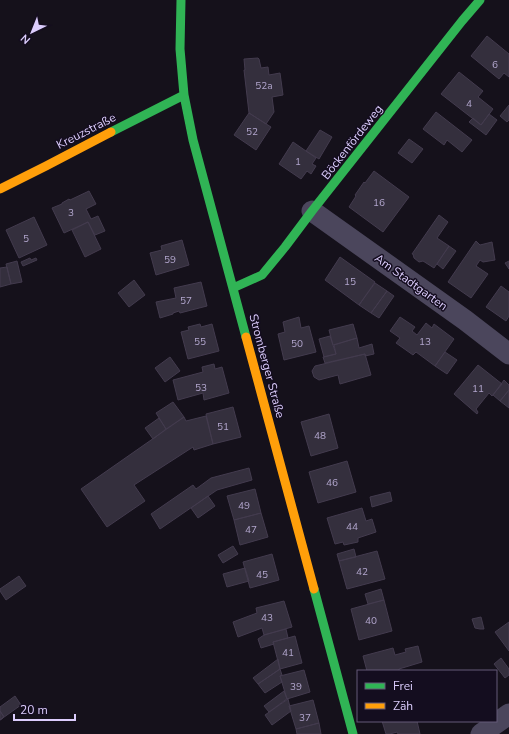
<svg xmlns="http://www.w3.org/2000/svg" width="509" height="734" viewBox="0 0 509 734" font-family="'Nunito Sans',sans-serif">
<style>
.building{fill:#342f3d;stroke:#433b4e}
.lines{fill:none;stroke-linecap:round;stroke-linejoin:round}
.street{stroke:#4b465c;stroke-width:21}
.fast{stroke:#30b455;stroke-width:9}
.slow{stroke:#ff9f0a;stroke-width:9}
.labels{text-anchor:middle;stroke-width:3;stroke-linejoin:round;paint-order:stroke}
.number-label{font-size:10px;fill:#b2a6cd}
.street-label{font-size:12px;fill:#dccdfd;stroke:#140d1f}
</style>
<rect width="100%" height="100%" fill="#15111b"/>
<path class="building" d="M487,36L509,54V77L504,73L499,79L471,56Z
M258,58L259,59L261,68L268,67L269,75L280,73L283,95L272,97L274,112L266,124L249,113L244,70H245L244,59Z
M459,72L483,91L478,97L493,109L481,125L441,94Z
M509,105V120L507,122L500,116Z
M436,112L472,140L462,152L447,140L444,145L423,129Z
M249,113L271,127L256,150L234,135Z
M489,114L497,120L486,135L469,122L473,118L481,125Z
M320,130L332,137L319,159L306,151Z
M409,139L423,149L412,163L398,153Z
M293,142L316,158L312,164L316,166L311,174L307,171L301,179L279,164Z
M374,171L409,197L383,232L349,207L356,196L355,195L364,182L365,183Z
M89,191L96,204L86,209L91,219L98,216L105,231L95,235L88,222L64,233L52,208L62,204V203L69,199L70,200Z
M439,215L448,222L437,238L449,246L434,268L423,261L419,262L414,258L413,254H412Z
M34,217L47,245L19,258L6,230Z
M88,222L101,249L85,257L72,230Z
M182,240L189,265L156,275L150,253L162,250L161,246Z
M476,241L480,245L492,242L495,260L483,262L480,260L476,266L488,274L471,298L448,282Z
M449,246L456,251L443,269L437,264Z
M340,257L375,282L359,305L325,280Z
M30,258L31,260L36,258L37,260L23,266L21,262Z
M17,261L22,282L11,284L6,264Z
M509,261V269L505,263Z
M7,267L11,284L0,287V268Z
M134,280L145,295L129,307L118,293Z
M201,282L207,306L180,313L179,311L173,313V314L160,318L156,302L176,298L174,288Z
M375,283L387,291L371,313L359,305Z
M501,286L509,292V316L506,321L486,307Z
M387,291L394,296L379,318L371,313Z
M299,317L301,328L309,326L316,352L284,360L278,334L285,332L283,322Z
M400,317L415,327L412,331L417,335L426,323L432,328L434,324L454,339L435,366L416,352L413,355L396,343L400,338L390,331Z
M200,324L201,327L212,324L219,351L188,359L181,332L189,330L188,327Z
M353,324L357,338L333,345L329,330Z
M330,336L336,354L324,357L319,339Z
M357,338L359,348L372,344L374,354L365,356V354L325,363L323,357L336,354L334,345Z
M445,352L457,360L447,374L435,366Z
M365,354L371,375L340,384L338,375L319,380L314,377L312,371L315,366Z
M170,357L180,371L165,382L155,368Z
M214,364L215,369L222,367L229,393L204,400L203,393L178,400L173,380L203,372L202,367Z
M478,365L502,384L492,396L489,393L476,409L478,412L477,414L454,394Z
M504,380L509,385V390L500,401L493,395Z
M509,390V408L500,401Z
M173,402L184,417L166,429L156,413Z
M233,407L241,437L213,444L206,414Z
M329,414L338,448L311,456L301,422Z
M206,416L213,444L194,450L193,447L134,485L145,501L107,527L81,489L184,417L186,421Z
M159,418L166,429L153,439L145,428Z
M347,461L356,492L318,503L309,472Z
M249,468L252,480L217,490L160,529L151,514L193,485L196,489L211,478Z
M255,489L261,513L234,520L227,496Z
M390,492L392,501L372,507L370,497Z
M208,496L215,506L198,518L191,508Z
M362,508L366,521L372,519L376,532L358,538V542L344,545L343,542L335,544L327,518Z
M261,513L268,537L240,545L234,520Z
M233,546L238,554L223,563L218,555Z
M354,549L356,557L339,561L337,554Z
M377,551L385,579L347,589L339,561Z
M272,554L279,580L250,588L243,562Z
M245,568L249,581L227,587L223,574Z
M19,576L26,586L6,600L0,591V589Z
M381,589L384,600L368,604L365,594Z
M384,600L392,631L359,640L351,609Z
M284,601L292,627L264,635L262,628L238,637L233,622L257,613L256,608Z
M481,617L484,629H480L475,628L472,619Z
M509,622V651L495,632Z
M286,629L288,638L273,642L274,644L261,648L258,639L264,635Z
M295,636L302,663L280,669L273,642Z
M418,646L422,662L399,669V671H367L363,656L393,648L395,655L406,652L405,649Z
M501,658L509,669V675L505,678L494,664Z
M278,659L280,669L258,684L253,678Z
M280,669L282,675L280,676L282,682L265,693L258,684Z
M304,670L310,692L287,699L280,676Z
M284,691L287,699L288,698L269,712L264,706Z
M15,696L21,705L0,720L4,717L0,711V707Z
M288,699L291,711L272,725L265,715Z
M313,700L319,723L296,729L289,706Z
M0,711L4,717L0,720Z
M382,721H417L420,734H398L397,732L390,734H386Z
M319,723L321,734H297L296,729Z"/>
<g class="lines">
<path class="street" d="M312,211L465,320L509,354
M481,734L509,714"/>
<path class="fast" d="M181,0L180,49L184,95L193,140L246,337
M111,132L184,95
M233,288L262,275L285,247L312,211L462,21L480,0
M314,589L353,734"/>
<path class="slow" d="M0,189L46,166L111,132
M246,337L314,589"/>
</g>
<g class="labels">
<g class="number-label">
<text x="495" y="68">6</text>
<text x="264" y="89">52a</text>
<text x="469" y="107">4</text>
<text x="252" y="135">52</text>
<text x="298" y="165">1</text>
<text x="379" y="206">16</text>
<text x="71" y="216">3</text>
<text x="26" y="242">5</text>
<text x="170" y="263">59</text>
<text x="350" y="285">15</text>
<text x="186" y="304">57</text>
<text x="200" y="345">55</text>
<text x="425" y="345">13</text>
<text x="297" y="347">50</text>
<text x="201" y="391">53</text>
<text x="478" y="392">11</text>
<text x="223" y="430">51</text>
<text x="320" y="439">48</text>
<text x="332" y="486">46</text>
<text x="244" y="509">49</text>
<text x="352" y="530">44</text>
<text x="251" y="533">47</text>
<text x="362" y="575">42</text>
<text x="262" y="578">45</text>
<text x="267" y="621">43</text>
<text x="371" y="624">40</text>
<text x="288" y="656">41</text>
<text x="296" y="690">39</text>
<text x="305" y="721">37</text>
</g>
<g class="street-label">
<text transform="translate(86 131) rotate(-27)" y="4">Kreuzstraße</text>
<text transform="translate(352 142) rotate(-52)" y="4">Böckenfördeweg</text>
<text transform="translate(411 282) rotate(36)" y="4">Am Stadtgarten</text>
<text transform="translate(267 366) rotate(75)" y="4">Stromberger Straße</text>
</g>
</g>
<rect x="357" y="670" width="140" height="52" fill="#140d1f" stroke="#645a78"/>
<rect x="365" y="683" width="20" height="6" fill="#30b455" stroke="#645a78"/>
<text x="393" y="690" font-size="12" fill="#dccdfd">Frei</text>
<rect x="365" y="703" width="20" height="6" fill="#ff9f0a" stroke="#645a78"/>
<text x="393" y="710" font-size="12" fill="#dccdfd">Zäh</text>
<g transform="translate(32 32) rotate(223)" stroke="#140d1f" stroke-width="3" paint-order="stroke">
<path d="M0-3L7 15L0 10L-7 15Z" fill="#dccdfd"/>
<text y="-6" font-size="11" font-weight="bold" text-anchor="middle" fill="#dccdfd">N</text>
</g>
<path d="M14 714v6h61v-6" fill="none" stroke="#dccdfd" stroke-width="2"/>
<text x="20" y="714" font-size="12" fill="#dccdfd" stroke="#140d1f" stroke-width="3" paint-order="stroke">20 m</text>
</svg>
